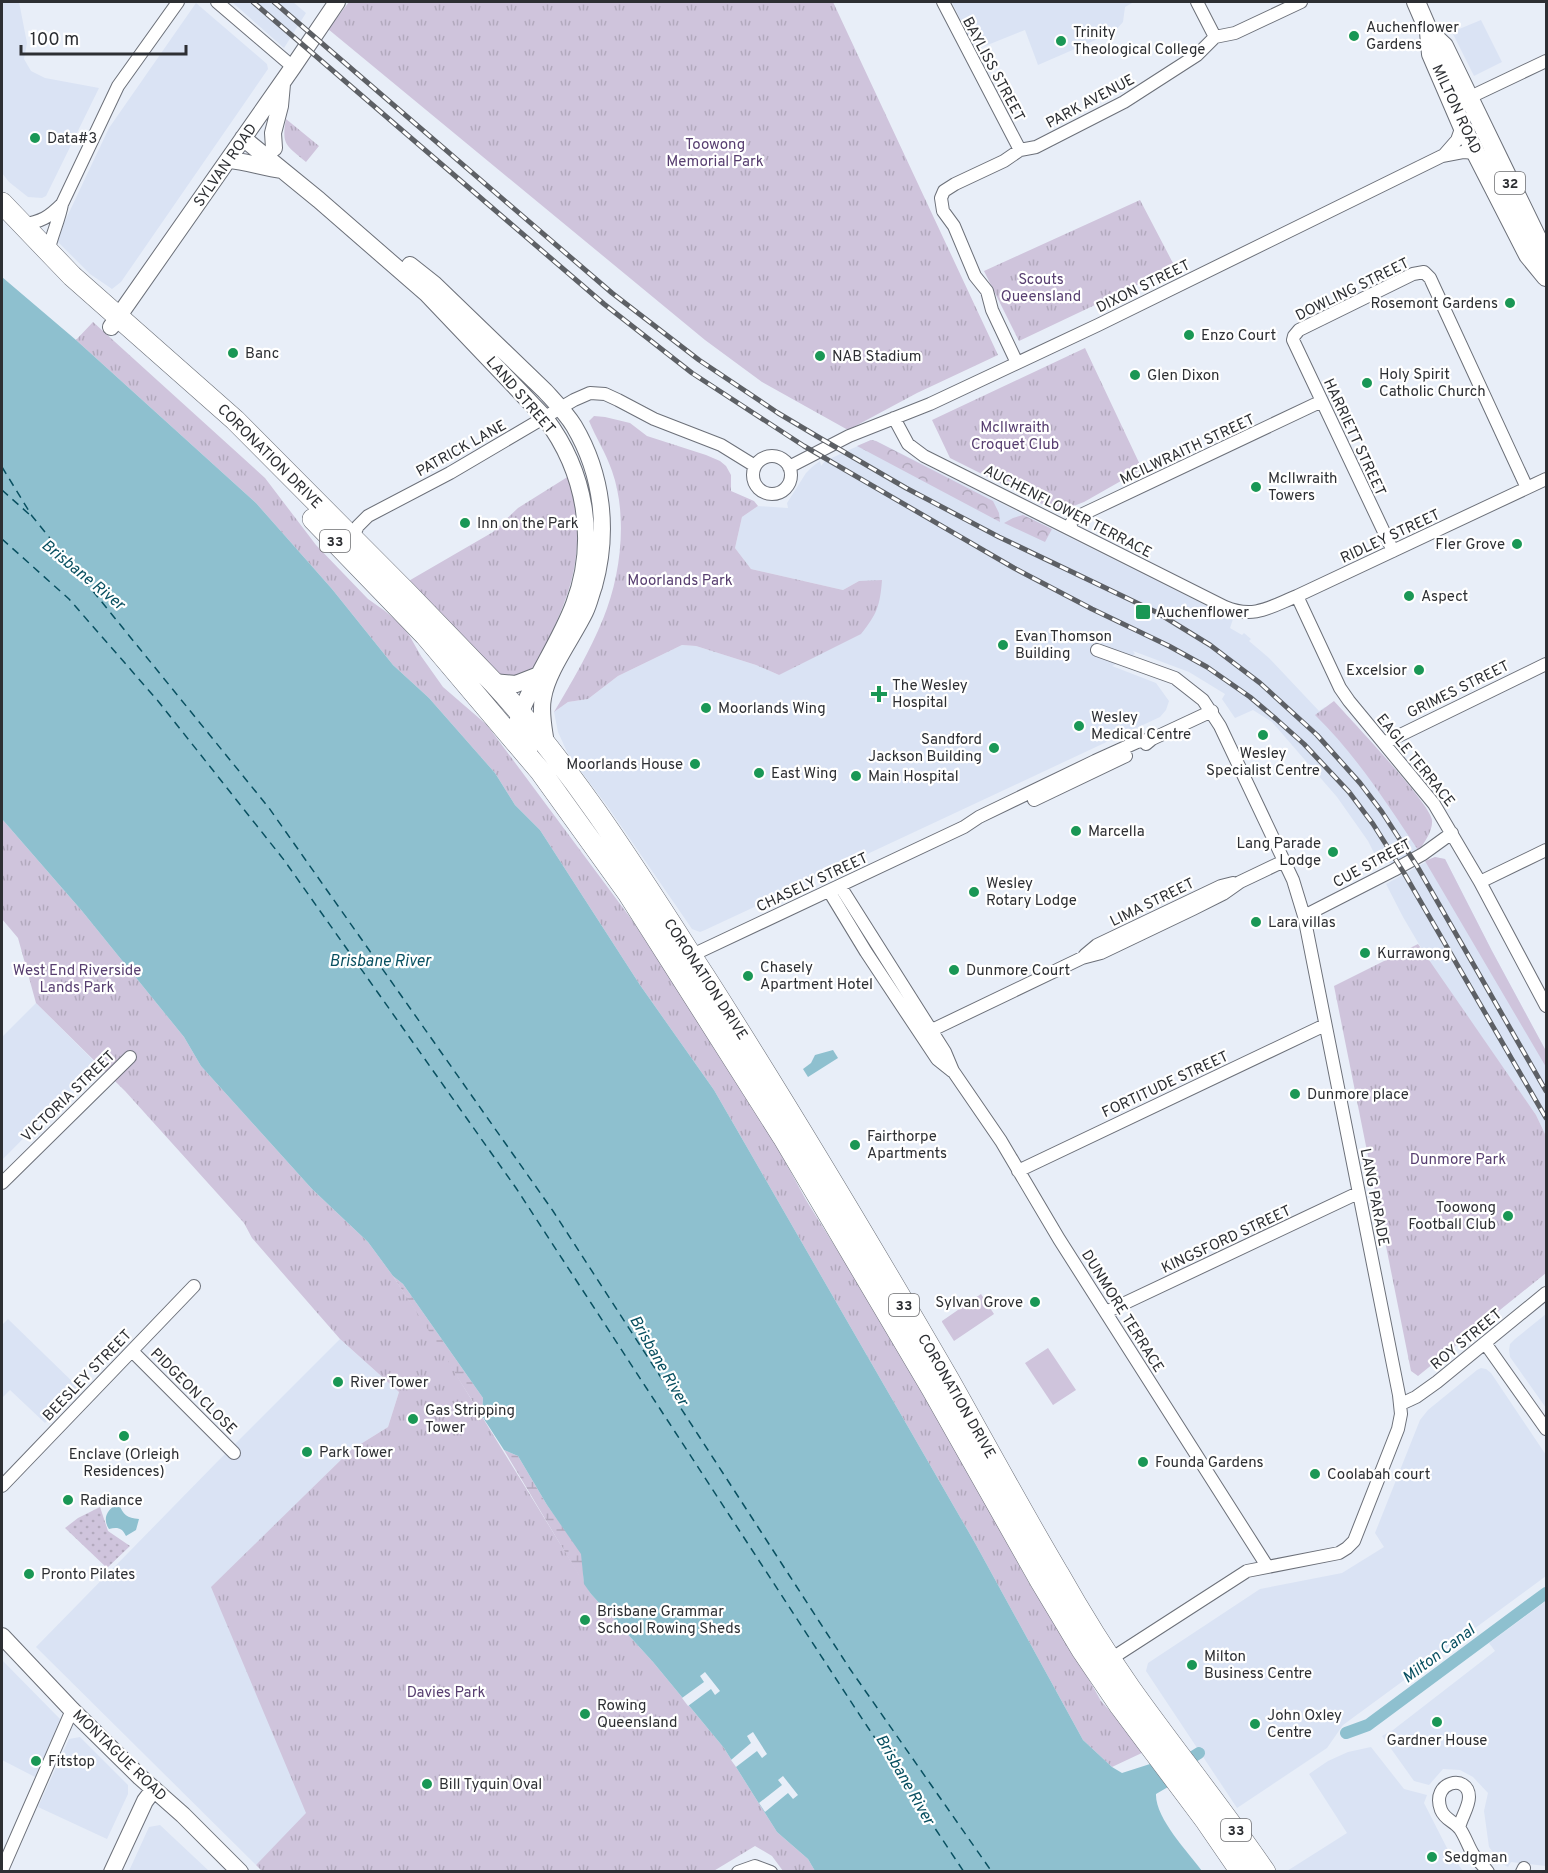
<svg xmlns="http://www.w3.org/2000/svg" width="1548" height="1873" viewBox="0 0 1548 1873" font-family="Overpass,sans-serif">
<style>
.built{fill:#dae3f4}
.grass{fill:#cfc4dc}
.forest{fill:url(#forest-crowns)}
.wetland{fill:url(#wetland-marsh)}
.park{fill:url(#park-tufts)}
.garden{fill:url(#garden-dots)}
.water{fill:#8ec0cf}
.pier{fill:#e8eef8}
.lines{fill:none;stroke-linecap:round;stroke-linejoin:round}
.canal{stroke:#8ec0cf;stroke-width:12}
.ferry{stroke:#095061;stroke-width:1.5;stroke-dasharray:8 6;stroke-linecap:butt}
.street-casing{stroke:#6c7079;stroke-width:14}
.secondary-casing{stroke:#6c7079;stroke-width:18}
.primary-casing{stroke:#6c7079;stroke-width:20}
.highway-casing{stroke:#6c7079;stroke-width:22}
.street{stroke:#fff;stroke-width:12}
.secondary{stroke:#fff;stroke-width:16}
.primary{stroke:#fff;stroke-width:18}
.highway{stroke:#fff;stroke-width:21}
.rail-casing{stroke:#5d6065;stroke-width:5}
.rail{stroke:#fff;stroke-width:3;stroke-dasharray:9;stroke-linecap:butt}
.poi-dot{fill:#1a9755;stroke:#fff;stroke-width:2}
.labels{text-anchor:middle;stroke-width:4.5;stroke-linejoin:round;paint-order:stroke}
.shield{fill:#fff;stroke:#6c6d70;stroke-width:1.5}
.shield-label{font-size:14px;font-weight:bold;fill:#2d2f33}
.poi-label{font-size:15px;fill:#2d2f33;stroke:#fff;text-anchor:start}
.street-label{font-size:15px;fill:#2d2f33;stroke:#fff}
.park-label{font-size:15px;fill:#573e70;stroke:#fff}
.water-label{font-size:16px;font-style:italic;fill:#095061;stroke:#fff}
</style>
<defs>
<pattern id="forest-crowns" width="20" height="18" patternUnits="userSpaceOnUse" patternTransform="scale(1.5)"><rect width="20" height="18" fill="#cfc4dc"/><path d="M2 6a3 3 0 1 1 6 0M12 15a3 3 0 1 1 6 0" fill="none" stroke="#b2a9bd"/></pattern>
<pattern id="wetland-marsh" width="20" height="14" patternUnits="userSpaceOnUse" patternTransform="scale(1.5)"><rect width="20" height="14" fill="#cfc4dc"/><path d="M1 5h8M5 5V1M11 12h8M15 12V8" fill="none" stroke="#b2a9bd"/></pattern>
<pattern id="park-tufts" width="24" height="20" patternUnits="userSpaceOnUse" patternTransform="scale(1.5)"><rect width="24" height="20" fill="#cfc4dc"/><path d="M3 7l-1-3M5 7V3M7 7l1-3M15 17l-1-3M17 17v-4M19 17l1-3" fill="none" stroke="#b2a9bd"/></pattern>
<pattern id="garden-dots" width="8" height="8" patternUnits="userSpaceOnUse" patternTransform="scale(1.5)"><rect width="8" height="8" fill="#cfc4dc"/><path d="M2 2h.1M6 6h.1" fill="none" stroke="#b2a9bd" stroke-width="1.8" stroke-linecap="round"/></pattern>
</defs>
<rect width="100%" height="100%" fill="#e8eef8"/>
<path class="built" d="M2,2H19L27,43L24,59L31,71L45,78L99,88L46,196L42,198L28,197L9,182L2,173Z
M232,2H293L306,13L284,48Z
M952,2H1134L1125,7L1123,22L1114,32L1038,65L1025,30L975,50Z
M196,3L267,64L268,69L121,282L112,289L90,274L56,240L109,128Z
M1481,20L1502,62L1474,76L1452,32Z
M871,440L876,441L1233,619L1230,628L1242,635L1244,633L1251,639L1249,641L1269,658L1319,711L1325,707L1424,835L1418,850L1394,863H1379L1368,841L1337,797L1272,722L1253,710L1235,718L1222,699L1225,694L1189,672L1133,651L1135,654L1112,666L1156,683L1169,701L1166,710L1160,717L705,930L700,932L692,929L608,807L568,754L558,732L554,712L568,702L588,699L618,676L682,645L696,646L756,665L779,675L859,581L843,590L751,569L735,548L742,517L758,506L788,508L787,503L806,473L812,467L820,461L821,466L825,461Z
M1435,857L1445,859L1492,951L1546,1051V1136L1536,1115L1430,963L1403,917L1386,884Z
M36,1003L97,1064L2,1160V1037Z
M1546,1314V1408L1510,1357L1509,1350L1510,1344L1515,1339Z
M8,1319L80,1389L45,1423L10,1390L2,1398V1325Z
M340,1339L399,1392L388,1427L351,1450L212,1587L307,1814L256,1865L36,1647L217,1462Z
M1481,1368L1486,1369L1491,1373L1546,1455V1576L1343,1725L1327,1748L1237,1808L1146,1671L1148,1663L1260,1589L1342,1573L1384,1547L1375,1533L1420,1420L1428,1410L1477,1370Z
M1546,1601V1866L1511,1862L1508,1867L1501,1863L1489,1847L1484,1811L1488,1793L1473,1777L1460,1770L1443,1769L1429,1785L1414,1781L1382,1736L1393,1730L1495,1651L1489,1643Z
M2,1660L61,1720L35,1777L2,1760Z
M80,1737L128,1785V1794L107,1839L38,1807L69,1739Z
M1371,1747L1404,1789L1427,1795L1424,1803L1448,1850L1463,1871H1287L1347,1833L1309,1774L1328,1761L1348,1752Z
M160,1825L209,1871H129L149,1827Z"/>
<path class="grass" d="M1435,857L1445,859L1492,951L1546,1051V1067L1425,861Z
M981,1294L994,1314L954,1341L942,1322V1321Z
M1048,1348L1076,1390L1053,1405L1025,1363Z"/>
<path class="forest" d="M871,440L876,441L993,501L999,513L1000,522L857,446Z
M1023,515L1052,529L1045,542L1004,523L1013,518Z"/>
<path class="wetland" d="M393,1276L403,1284L483,1398L482,1416Z
M504,1450L518,1456L547,1505L582,1554L584,1584Z"/>
<path class="park" d="M349,2H833L998,355L917,393L848,430L762,382L705,340L328,29Z
M286,119L319,146L306,162C287,145 281,146 286,119Z
M1140,200L1175,267L1019,341L984,271Z
M93,322L265,478L316,545L368,599L385,611L399,623L409,635L421,656L443,687L487,725L632,920L718,1050L764,1123L806,1200L909,1365L1029,1583L1080,1664L1101,1701L1146,1751L1112,1767L1083,1740L975,1543L714,1090L640,985L540,830L515,805L495,773L429,698L393,665L332,589L256,503L76,340Z
M1085,348L1142,469L1084,502L1071,507L1050,508L950,458L932,420Z
M594,416L605,417L630,423L647,436L706,455L720,461L726,466L731,475V491L754,501L758,506L742,517L735,548L751,569L843,590L859,581L882,580C880,606 877,614 861,634L779,675L756,665L696,646L682,645L618,676L588,699L568,702L554,712C572,682 590,651 603,619C621,576 628,516 612,471C606,453 596,438 589,421Z
M569,476C589,558 570,595 535,668L525,677L501,679L406,583L412,579L493,532L518,508Z
M1334,701C1350,719 1430,803 1432,820C1433,830 1425,842 1419,850H1418C1386,802 1356,755 1315,715Z
M2,819L82,911L184,1037L201,1066L312,1189L368,1242L393,1276L438,1345L591,1594L653,1662L724,1748L777,1832L808,1859L815,1871H783L772,1856L755,1846L712,1872H263L256,1865L306,1813L211,1587L351,1450L388,1427L399,1392L340,1339L252,1238L244,1223L125,1091L36,1003L18,938L2,919Z
M1418,944L1536,1115L1546,1136V1273L1418,1376L1411,1371L1334,986Z"/>
<path class="garden" d="M100,1507L108,1531L130,1546L107,1568L65,1528L78,1518Z"/>
<path class="water" d="M2,277L76,340L256,503L332,589L393,665L429,698L495,773L515,805L540,830L640,985L714,1090L975,1543L1083,1740L1112,1767L1122,1773L1150,1764L1168,1787L1156,1794C1155,1818 1188,1852 1202,1871H815L808,1859L777,1832L724,1748L653,1662L591,1594L584,1584L581,1554L547,1505L518,1456L504,1450L482,1416L483,1398L403,1284L393,1276L368,1242L312,1189L201,1066L184,1037L82,911L2,819Z
M833,1050L838,1058L808,1077L803,1069L811,1063L815,1055Z
M119,1504C123,1515 127,1518 139,1519L136,1530L126,1536C122,1528 118,1527 109,1529C102,1519 107,1508 119,1504Z"/>
<path class="pier" d="M705,1672L720,1691L715,1695L711,1689L688,1706L682,1698L704,1682L700,1676Z
M753,1732L767,1754L762,1758L757,1751L736,1767L731,1760L751,1743L747,1736Z
M783,1776L798,1795L793,1799L788,1793L765,1812L759,1803L782,1785L778,1780Z"/>
<g class="lines">
<path class="canal" d="M1346,1733L1368,1725L1546,1593
M1180,1765L1199,1753"/>
<path class="ferry" d="M2,467L32,516L269,808L553,1211L850,1669L992,1872
M2,490L30,515
M2,539L69,599L158,701L284,860L516,1188L857,1711L964,1872"/>
<g class="street-casing">
<path id="street" d="M217,2L293,67
M943,2L1020,150
M1197,2L1215,37
M1464,100L1546,61
M1443,156L1457,140L1462,126
M22,225C42,221 48,218 62,204
M48,253C51,236 59,221 62,204L118,86L178,2
M1017,363L992,310L987,291L975,276L954,226L943,211L941,198L944,191L955,184L1004,161L1020,150L1036,147L1124,102L1197,55L1215,37L1235,33L1301,2
M894,418L908,444L924,456L1225,607C1254,619 1270,607 1297,596L1546,479
M753 475a19 19 0 1 1 38 0a19 19 0 1 1-38 0Z
M789,467L849,436L930,404L1098,325L1442,156L1463,152L1476,153
M1069,528L1073,520L1081,515L1322,401
M352,538L358,526L368,516L450,473L574,400L590,393L605,394L618,400L654,419L721,445L755,466
M1393,551L1293,340L1294,336L1299,330L1413,274L1424,272L1430,278L1527,488
M1297,596L1340,688L1349,701L1434,804L1480,882L1546,1006
M1097,650L1175,678L1203,700L1220,726L1284,861L1293,880L1304,916L1399,1395L1401,1414L1398,1429L1354,1541L1347,1548L1339,1553L1247,1571L1106,1662
M1384,743L1546,664
M1146,744L1152,739L1212,711
M1034,800L1126,756
M1480,882L1546,850
M840,886L945,1052L953,1071L1001,1141L1059,1239L1267,1566
M829,891L866,952L937,1059L952,1071
M1304,916L1394,870L1423,854L1452,833
M1085,955L1097,945L1221,886L1233,883
M688,957L964,827L979,817L1095,761L1137,742L1152,739
M932,1030L1082,958L1101,953L1193,909L1223,894L1240,882L1284,861
M1018,1171L1325,1025
M2,1183L130,1057
M1106,1312L1358,1193
M1485,1343L1546,1429
M132,1351L234,1453
M1401,1404L1416,1397L1437,1382L1546,1293
M2,1486L194,1286
M1459,1828C1461,1818 1469,1807 1469,1797C1469,1773 1430,1781 1441,1810C1445,1820 1454,1821 1460,1829C1465,1836 1468,1846 1473,1854C1477,1860 1483,1865 1488,1872
M2,1870L72,1710
M738,1872L755,1866L771,1872
M1522,1872L1524,1868"/>
</g>
<g class="secondary-casing">
<path id="secondary" d="M243,138L319,200L427,294L545,418C585,471 598,540 574,604C559,644 533,679 518,719V727L529,750
M274,148L273,133L280,106L282,84
M228,160C246,161 264,168 282,170
M410,265L434,284L545,391C555,402 566,413 574,426C603,475 609,532 594,586C591,594 589,604 585,612C573,637 547,671 543,698C540,713 544,729 546,744
M111,327L293,67L337,2
M493,682L516,684L539,675
M2,1636L72,1710L140,1777L183,1815L240,1872
M112,1872L145,1801L154,1789"/>
</g>
<g class="primary-casing">
<path id="primary" d="M1416,2L1429,32L1431,54L1462,126L1528,255L1546,277
M1429,32L1444,46L1542,248L1546,270"/>
</g>
<g class="highway-casing">
<path id="highway" d="M2,203L72,276L235,420L406,592L493,682C575,771 640,876 705,977C790,1110 870,1244 949,1380C985,1444 1020,1509 1058,1573C1080,1612 1104,1651 1130,1688C1174,1750 1222,1809 1265,1872
M313,519L425,635L541,772L628,893L783,1137L932,1389L1040,1580L1082,1650L1120,1706L1206,1821L1241,1872"/>
</g>
<use href="#street" class="street"/>
<use href="#secondary" class="secondary"/>
<use href="#primary" class="primary"/>
<use href="#highway" class="highway"/>
<g class="rail-casing">
<path id="rail" d="M253,2L604,304L692,373L804,446L1014,568L1092,609L1169,646L1207,667L1250,697L1276,719L1304,744L1349,792L1373,824L1404,873L1546,1118
M274,2L612,293L699,360L778,413L820,438L906,488L999,537L1158,613L1210,645L1260,683L1317,735L1360,783L1382,812L1417,866L1546,1091"/>
</g>
<use href="#rail" class="rail"/>
</g>
<g class="poi-dot">
<circle cx="1354" cy="36" r="6"/>
<circle cx="1061" cy="41" r="6"/>
<circle cx="35" cy="138" r="6"/>
<circle cx="1510" cy="303" r="6"/>
<circle cx="1189" cy="335" r="6"/>
<circle cx="233" cy="353" r="6"/>
<circle cx="820" cy="356" r="6"/>
<circle cx="1135" cy="375" r="6"/>
<circle cx="1367" cy="383" r="6"/>
<circle cx="1256" cy="487" r="6"/>
<circle cx="465" cy="523" r="6"/>
<circle cx="1517" cy="544" r="6"/>
<circle cx="1409" cy="596" r="6"/>
<rect x="1135" y="604" width="16" height="16" rx="3"/>
<circle cx="1003" cy="645" r="6"/>
<circle cx="1419" cy="670" r="6"/>
<path d="M876 685h6v6h6v6h-6v6h-6v-6h-6v-6h6z"/>
<circle cx="706" cy="708" r="6"/>
<circle cx="1079" cy="726" r="6"/>
<circle cx="1263" cy="735" r="6"/>
<circle cx="994" cy="748" r="6"/>
<circle cx="695" cy="764" r="6"/>
<circle cx="759" cy="773" r="6"/>
<circle cx="856" cy="776" r="6"/>
<circle cx="1076" cy="831" r="6"/>
<circle cx="1333" cy="852" r="6"/>
<circle cx="974" cy="892" r="6"/>
<circle cx="1256" cy="922" r="6"/>
<circle cx="1365" cy="953" r="6"/>
<circle cx="954" cy="970" r="6"/>
<circle cx="748" cy="976" r="6"/>
<circle cx="1295" cy="1094" r="6"/>
<circle cx="855" cy="1145" r="6"/>
<circle cx="1508" cy="1216" r="6"/>
<circle cx="1035" cy="1302" r="6"/>
<circle cx="338" cy="1382" r="6"/>
<circle cx="413" cy="1419" r="6"/>
<circle cx="124" cy="1436" r="6"/>
<circle cx="307" cy="1452" r="6"/>
<circle cx="1143" cy="1462" r="6"/>
<circle cx="1315" cy="1474" r="6"/>
<circle cx="68" cy="1500" r="6"/>
<circle cx="29" cy="1574" r="6"/>
<circle cx="585" cy="1620" r="6"/>
<circle cx="1192" cy="1665" r="6"/>
<circle cx="585" cy="1714" r="6"/>
<circle cx="1437" cy="1722" r="6"/>
<circle cx="1255" cy="1724" r="6"/>
<circle cx="36" cy="1761" r="6"/>
<circle cx="427" cy="1784" r="6"/>
<circle cx="1432" cy="1857" r="6"/>
</g>
<g class="labels">
<g class="shield">
<rect x="1495" y="172" width="30" height="22" rx="4.5"/>
<rect x="320" y="530" width="30" height="22" rx="4.5"/>
<rect x="889" y="1294" width="30" height="22" rx="4.5"/>
<rect x="1221" y="1819" width="30" height="22" rx="4.5"/>
</g>
<g class="shield-label">
<text x="1510" y="188">32</text>
<text x="335" y="546">33</text>
<text x="904" y="1310">33</text>
<text x="1236" y="1835">33</text>
</g>
<g class="poi-label">
<text x="1366" y="32">Auchenflower<tspan x="1366" dy="17">Gardens</tspan></text>
<text x="1073" y="37">Trinity<tspan x="1073" dy="17">Theological College</tspan></text>
<text x="47" y="143">Data#3</text>
<text x="1498" y="308" text-anchor="end">Rosemont Gardens</text>
<text x="1201" y="340">Enzo Court</text>
<text x="245" y="358">Banc</text>
<text x="832" y="361">NAB Stadium</text>
<text x="1379" y="379">Holy Spirit<tspan x="1379" dy="17">Catholic Church</tspan></text>
<text x="1147" y="380">Glen Dixon</text>
<text x="1268" y="483">McIlwraith<tspan x="1268" dy="17">Towers</tspan></text>
<text x="477" y="528">Inn on the Park</text>
<text x="1505" y="549" text-anchor="end">Fler Grove</text>
<text x="1421" y="601">Aspect</text>
<text x="1156" y="617">Auchenflower</text>
<text x="1015" y="641">Evan Thomson<tspan x="1015" dy="17">Building</tspan></text>
<text x="1407" y="675" text-anchor="end">Excelsior</text>
<text x="892" y="690">The Wesley<tspan x="892" dy="17">Hospital</tspan></text>
<text x="718" y="713">Moorlands Wing</text>
<text x="1091" y="722">Wesley<tspan x="1091" dy="17">Medical Centre</tspan></text>
<text x="982" y="744" text-anchor="end">Sandford<tspan x="982" dy="17">Jackson Building</tspan></text>
<text x="1263" y="758" text-anchor="middle">Wesley<tspan x="1263" dy="17">Specialist Centre</tspan></text>
<text x="683" y="769" text-anchor="end">Moorlands House</text>
<text x="771" y="778">East Wing</text>
<text x="868" y="781">Main Hospital</text>
<text x="1088" y="836">Marcella</text>
<text x="1321" y="848" text-anchor="end">Lang Parade<tspan x="1321" dy="17">Lodge</tspan></text>
<text x="986" y="888">Wesley<tspan x="986" dy="17">Rotary Lodge</tspan></text>
<text x="1268" y="927">Lara villas</text>
<text x="1377" y="958">Kurrawong</text>
<text x="760" y="972">Chasely<tspan x="760" dy="17">Apartment Hotel</tspan></text>
<text x="966" y="975">Dunmore Court</text>
<text x="1307" y="1099">Dunmore place</text>
<text x="867" y="1141">Fairthorpe<tspan x="867" dy="17">Apartments</tspan></text>
<text x="1496" y="1212" text-anchor="end">Toowong<tspan x="1496" dy="17">Football Club</tspan></text>
<text x="1023" y="1307" text-anchor="end">Sylvan Grove</text>
<text x="350" y="1387">River Tower</text>
<text x="425" y="1415">Gas Stripping<tspan x="425" dy="17">Tower</tspan></text>
<text x="319" y="1457">Park Tower</text>
<text x="124" y="1459" text-anchor="middle">Enclave (Orleigh<tspan x="124" dy="17">Residences)</tspan></text>
<text x="1155" y="1467">Founda Gardens</text>
<text x="1327" y="1479">Coolabah court</text>
<text x="80" y="1505">Radiance</text>
<text x="41" y="1579">Pronto Pilates</text>
<text x="597" y="1616">Brisbane Grammar<tspan x="597" dy="17">School Rowing Sheds</tspan></text>
<text x="1204" y="1661">Milton<tspan x="1204" dy="17">Business Centre</tspan></text>
<text x="597" y="1710">Rowing<tspan x="597" dy="17">Queensland</tspan></text>
<text x="1267" y="1720">John Oxley<tspan x="1267" dy="17">Centre</tspan></text>
<text x="1437" y="1745" text-anchor="middle">Gardner House</text>
<text x="48" y="1766">Fitstop</text>
<text x="439" y="1789">Bill Tyquin Oval</text>
<text x="1444" y="1862">Sedgman</text>
</g>
<g class="street-label">
<text transform="translate(994 69) rotate(62)" y="5">BAYLISS STREET</text>
<text transform="translate(1090 101) rotate(-28)" y="5">PARK AVENUE</text>
<text transform="translate(1457 109) rotate(65)" y="5">MILTON ROAD</text>
<text transform="translate(225 165) rotate(-55)" y="5">SYLVAN ROAD</text>
<text transform="translate(1143 286) rotate(-26)" y="5">DIXON STREET</text>
<text transform="translate(1352 289) rotate(-26)" y="5">DOWLING STREET</text>
<text transform="translate(521 395) rotate(49)" y="5">LAND STREET</text>
<text transform="translate(1355 437) rotate(65)" y="5">HARRIETT STREET</text>
<text transform="translate(461 448) rotate(-29)" y="5">PATRICK LANE</text>
<text transform="translate(1187 449) rotate(-25)" y="5">MCILWRAITH STREET</text>
<text transform="translate(270 456) rotate(45)" y="5">CORONATION DRIVE</text>
<text transform="translate(1068 511) rotate(27)" y="5">AUCHENFLOWER TERRACE</text>
<text transform="translate(1390 536) rotate(-25)" y="5">RIDLEY STREET</text>
<text transform="translate(1458 689) rotate(-26)" y="5">GRIMES STREET</text>
<text transform="translate(1416 760) rotate(51)" y="5">EAGLE TERRACE</text>
<text transform="translate(1372 863) rotate(-28)" y="5">CUE STREET</text>
<text transform="translate(812 882) rotate(-25)" y="5">CHASELY STREET</text>
<text transform="translate(1152 902) rotate(-26)" y="5">LIMA STREET</text>
<text transform="translate(706 979) rotate(57)" y="5">CORONATION DRIVE</text>
<text transform="translate(1165 1084) rotate(-25)" y="5">FORTITUDE STREET</text>
<text transform="translate(68 1096) rotate(-44)" y="5">VICTORIA STREET</text>
<text transform="translate(1375 1197) rotate(79)" y="5">LANG PARADE</text>
<text transform="translate(1226 1239) rotate(-25)" y="5">KINGSFORD STREET</text>
<text transform="translate(1123 1311) rotate(58)" y="5">DUNMORE TERRACE</text>
<text transform="translate(1466 1339) rotate(-39)" y="5">ROY STREET</text>
<text transform="translate(87 1375) rotate(-46)" y="5">BEESLEY STREET</text>
<text transform="translate(194 1391) rotate(45)" y="5">PIDGEON CLOSE</text>
<text transform="translate(957 1396) rotate(60)" y="5">CORONATION DRIVE</text>
<text transform="translate(120 1755) rotate(44)" y="5">MONTAGUE ROAD</text>
</g>
<g class="park-label">
<text x="715" y="149">Toowong<tspan x="715" dy="17">Memorial Park</tspan></text>
<text x="1041" y="284">Scouts<tspan x="1041" dy="17">Queensland</tspan></text>
<text x="1015" y="432">McIlwraith<tspan x="1015" dy="17">Croquet Club</tspan></text>
<text x="680" y="585">Moorlands Park</text>
<text x="77" y="975">West End Riverside<tspan x="77" dy="17">Lands Park</tspan></text>
<text x="1458" y="1164">Dunmore Park</text>
<text x="446" y="1697">Davies Park</text>
</g>
<g class="water-label">
<text transform="translate(84 574) rotate(39)" y="6">Brisbane River</text>
<text x="380" y="966">Brisbane River</text>
<text transform="translate(660 1360) rotate(60)" y="6">Brisbane River</text>
<text transform="translate(1438 1653) rotate(-37)" y="6">Milton Canal</text>
<text transform="translate(906 1779) rotate(60)" y="6">Brisbane River</text>
</g>
</g>
<rect width="1548" height="1873" fill="none" stroke="#2d2f33" stroke-width="6"/>
<path d="M21 45v9h165v-9" fill="none" stroke="#2d2f33" stroke-width="3"/>
<text x="30" y="45" font-size="18" fill="#2d2f33" stroke="#ffffff" stroke-width="4.5" paint-order="stroke">100 m</text>
</svg>
